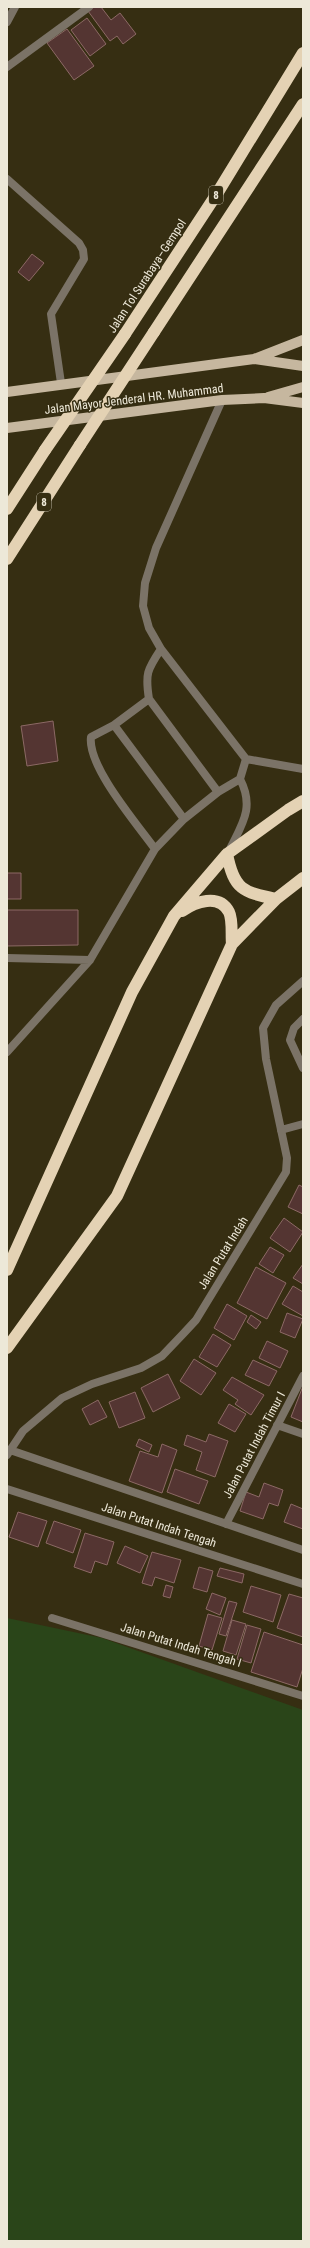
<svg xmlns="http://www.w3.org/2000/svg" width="310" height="2248" viewBox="0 0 310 2248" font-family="'Roboto Condensed',sans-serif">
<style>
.green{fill:#2a4519}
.building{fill:#543532;stroke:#8c6965}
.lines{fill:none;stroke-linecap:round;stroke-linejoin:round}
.service{stroke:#7b7367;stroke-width:8}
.minor{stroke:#7b7367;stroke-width:8}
.primary{stroke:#c6b79f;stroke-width:10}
.motorway{stroke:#e4d2b4;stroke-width:12}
.motorway-bridge{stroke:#e4d2b4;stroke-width:12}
.labels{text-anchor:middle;stroke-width:3;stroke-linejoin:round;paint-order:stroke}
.shield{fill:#362e12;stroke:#b6b09d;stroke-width:1}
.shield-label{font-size:11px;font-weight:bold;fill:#ede8d8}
.street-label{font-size:12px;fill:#ede8d8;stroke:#362e12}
</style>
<rect width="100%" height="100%" fill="#362e12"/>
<path class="green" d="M7,1618L102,1638L303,1710V2241H7Z"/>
<path class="building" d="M94,7H101L111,20L120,13L136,34L123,44L117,36L110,41L88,11Z
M87,18L106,44L90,56L71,30Z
M67,29L94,66L74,80L47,43Z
M32,254L44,263L29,281L18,272Z
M53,721L58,761L27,766L21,726Z
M7,873H21V899H7Z
M7,910H78V945L7,946Z
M299,1185L303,1187V1214L288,1207Z
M284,1218L303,1232L290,1252L270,1238Z
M270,1247L284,1255L273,1273L259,1264Z
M303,1264V1284L293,1278Z
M256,1267L286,1283L267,1319L237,1303Z
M293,1286L303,1292V1316L282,1304Z
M227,1304L247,1316L234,1340L214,1328Z
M287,1313L303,1319L295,1338L280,1332Z
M251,1315L261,1322L256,1329L247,1322Z
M213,1334L231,1345L217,1367L199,1357Z
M267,1341L288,1351L280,1368L259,1358Z
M194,1359L216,1373L201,1395L180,1381Z
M253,1360L277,1371L269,1386L245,1375Z
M168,1374L180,1398L153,1412L141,1388Z
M232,1377L264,1395L251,1415L235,1404L238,1400L223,1390Z
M303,1386V1422L291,1417Z
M135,1392L145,1418L119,1428L109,1402Z
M98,1400L107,1417L90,1425L82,1409Z
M229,1404L246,1414L235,1432L218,1423Z
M209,1434L228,1441L215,1477L196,1470L202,1452L184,1445L187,1435L206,1442Z
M139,1439L152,1445L149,1452L136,1446Z
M162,1444L177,1450L162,1493L129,1481L140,1451L158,1457Z
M175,1469L208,1481L199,1504L167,1492Z
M264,1483L283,1490L278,1506L269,1503L263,1519L240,1511L246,1492L259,1497Z
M291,1504L303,1509V1529L284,1522Z
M18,1512L47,1521L38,1547L9,1537Z
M54,1521L81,1530L73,1553L46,1543Z
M85,1533L114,1542L107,1565L95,1561L91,1573L74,1567Z
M125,1546L148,1556L140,1573L117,1563Z
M152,1552L181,1560L174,1583L155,1577L152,1586L142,1583Z
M199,1567L213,1571L207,1592L193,1588Z
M220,1568L244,1574L242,1583L217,1576Z
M166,1585L173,1587L170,1598L163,1596Z
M251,1586L281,1595L273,1622L243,1612Z
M212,1593L226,1598L220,1615L206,1609Z
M289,1594L303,1598V1637L277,1628Z
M229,1601L237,1603L226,1636L219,1634Z
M208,1614L222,1618L212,1650L199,1646Z
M232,1620L246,1624L236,1655L223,1651Z
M247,1625L261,1629L251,1663L237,1659Z
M264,1632L303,1645V1668L297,1687L251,1672Z"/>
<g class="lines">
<path class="service" d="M222,400L156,548L145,583L143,606L149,628L161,649L246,759L303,769
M161,649C147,670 145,674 149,699L218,792
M114,725L184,819L218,792L240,779
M155,849L184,819
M229,851C242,824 255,808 240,779L246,759
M7,958L90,960
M303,1019L294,1028L290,1040L303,1068
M7,1052L90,960L155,849C137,824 87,766 91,737L114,725L149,699
M281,1130L303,1124"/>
<path class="minor" d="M7,22L15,7
M7,67L89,7
M7,179L79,243L83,250L84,259L51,314L61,383
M277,1425L303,1434
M10,1450L303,1550
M7,1455L23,1431L62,1398L92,1384L141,1368L162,1356L183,1334L196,1320L286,1172L287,1158L266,1059L263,1028L276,1005L303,981
M7,1489L303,1584
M226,1524L303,1376
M52,1618L303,1696"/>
<path class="primary" d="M254,359L303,366
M7,392L254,359L303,340
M268,397L303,387
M7,428L222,400L264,398L303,403"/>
<path class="motorway" d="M154,332L303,104
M125,334L218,192L303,53
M7,509L45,450
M7,559L80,445
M227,854C234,890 243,892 276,899
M182,911C195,902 219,893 229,912C233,920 231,935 232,944
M7,1270L132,992L174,916L227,854L288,810L303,801
M7,1348L117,1196L232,944L276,899L303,878"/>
<path class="motorway-bridge" d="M80,445L154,332
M45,450L125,334"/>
</g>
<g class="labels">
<g class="shield">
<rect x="209" y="186" width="14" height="18" rx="3"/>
<rect x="37" y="493" width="14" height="18" rx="3"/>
</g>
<g class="shield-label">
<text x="216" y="199">8</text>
<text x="44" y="506">8</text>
</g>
<g class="street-label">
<text transform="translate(147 276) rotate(-57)" y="4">Jalan Tol Surabaya–Gempol</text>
<text transform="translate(134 399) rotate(-7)" y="4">Jalan Mayor Jenderal HR. Muhammad</text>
<text transform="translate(223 1253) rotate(-58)" y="4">Jalan Putat Indah</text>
<text transform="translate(254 1445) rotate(-62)" y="4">Jalan Putat Indah Timur I</text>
<text transform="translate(159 1525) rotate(18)" y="4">Jalan Putat Indah Tengah</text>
<text transform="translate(181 1645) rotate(17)" y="4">Jalan Putat Indah Tengah I</text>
</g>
</g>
<rect width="310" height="2248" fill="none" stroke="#ede8d8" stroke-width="16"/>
</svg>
